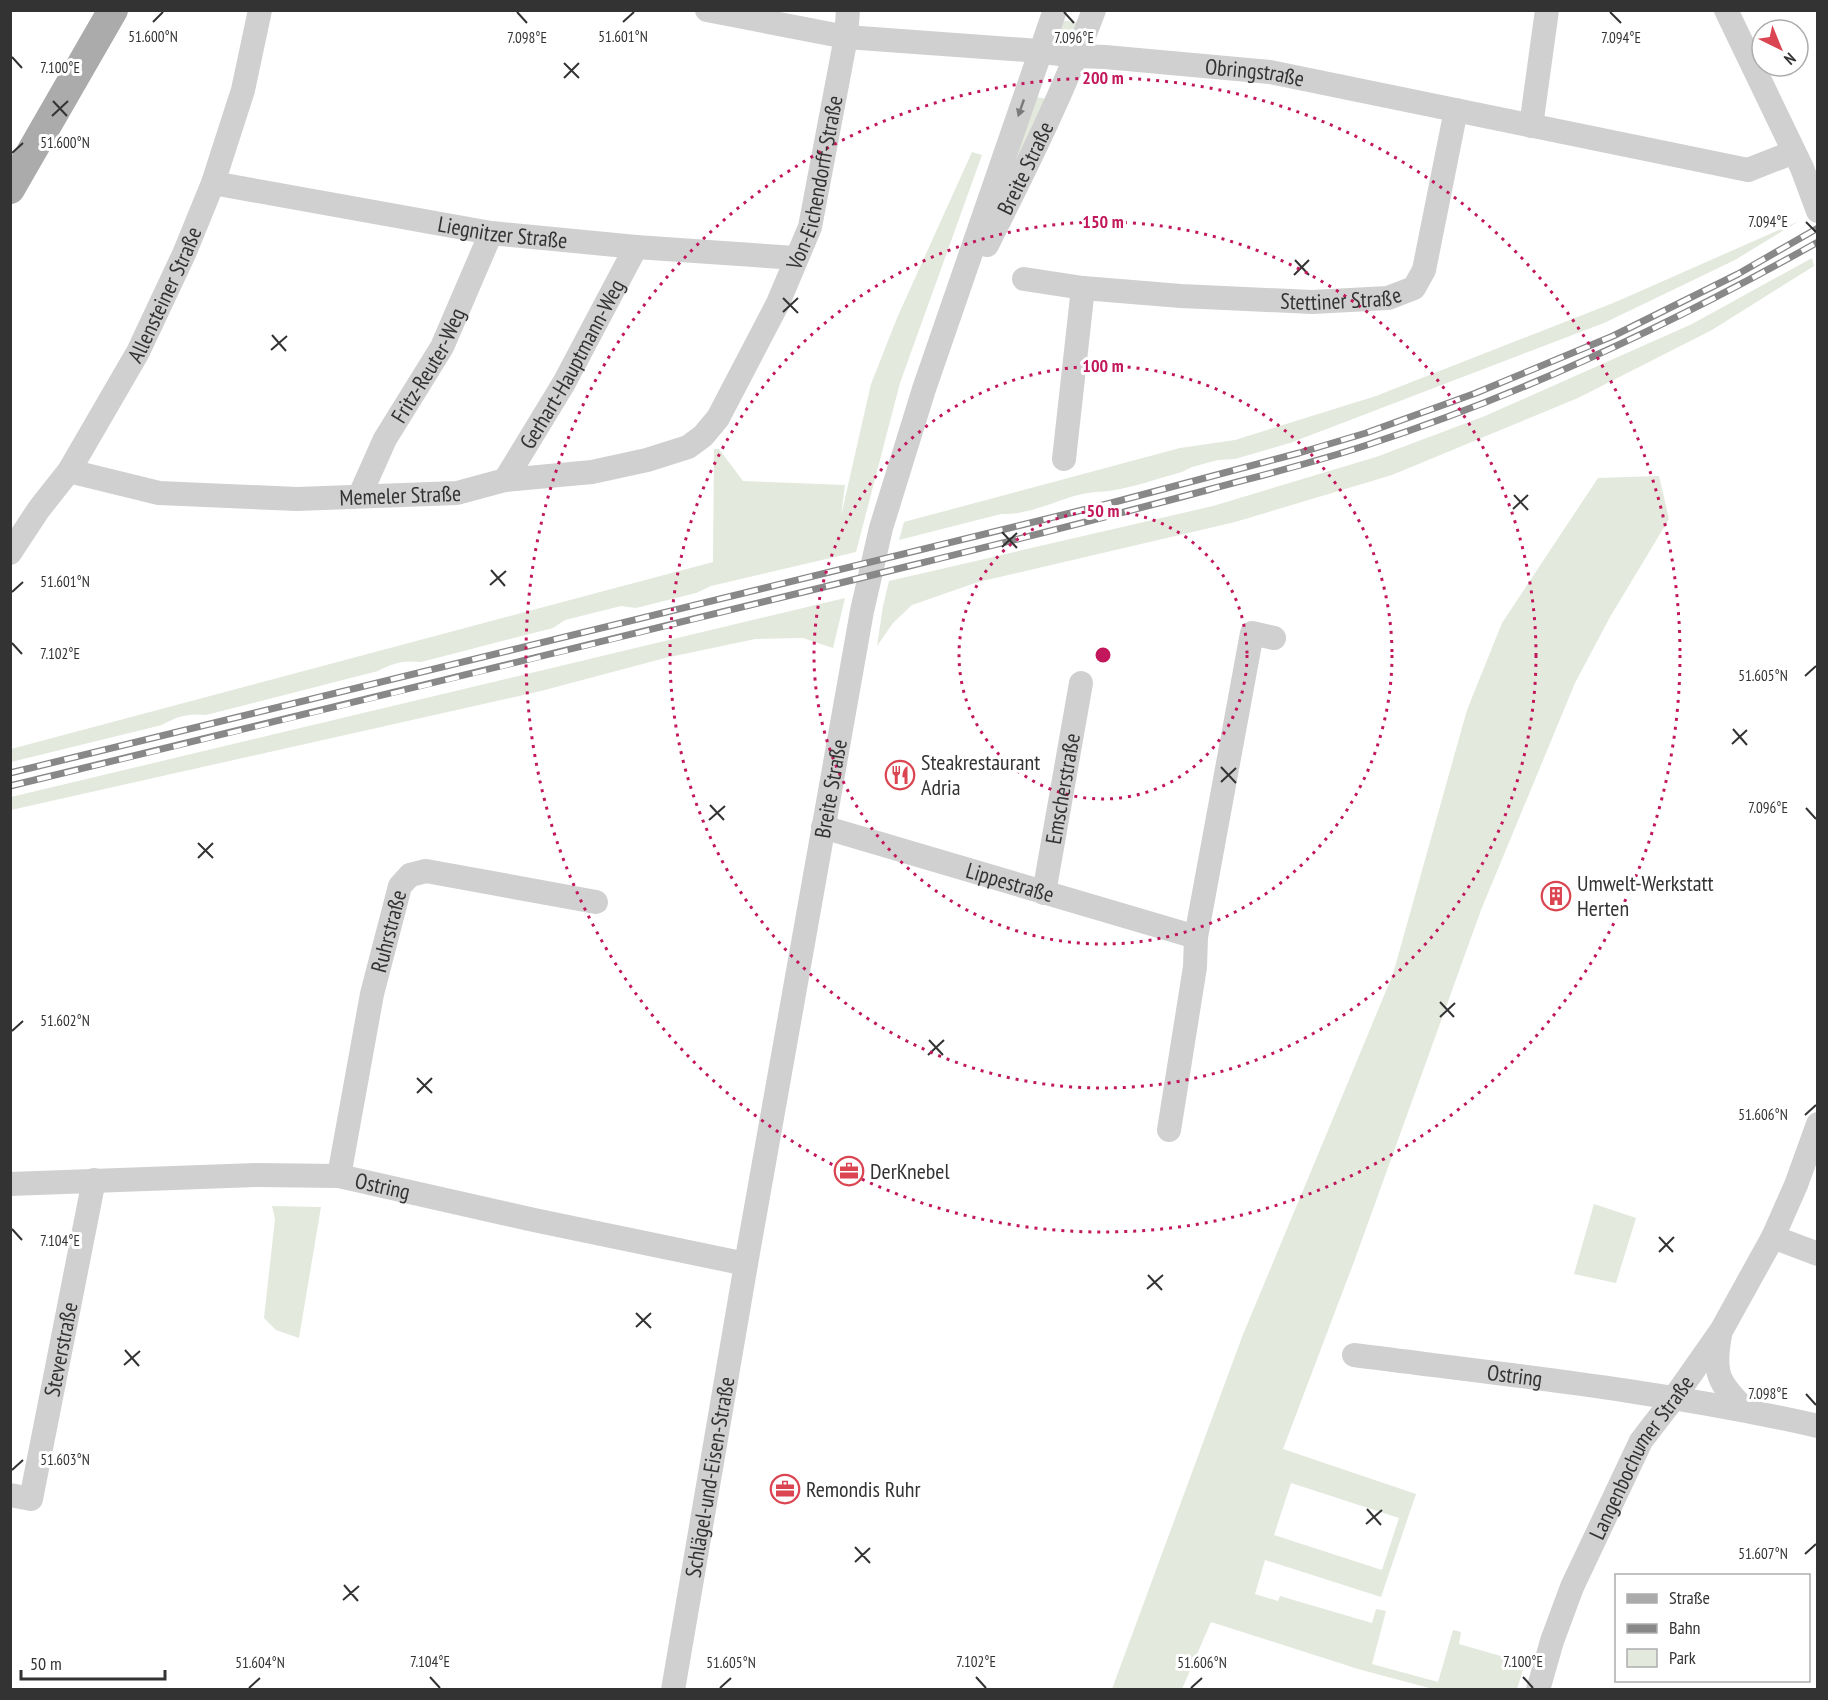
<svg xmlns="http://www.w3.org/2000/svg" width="1828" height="1700" viewBox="0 0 1828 1700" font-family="'PT Sans Narrow',sans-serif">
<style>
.green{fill:#e3e9dd;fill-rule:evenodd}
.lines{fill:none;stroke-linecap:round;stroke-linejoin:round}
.minor{stroke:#d0d0d0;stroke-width:24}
.major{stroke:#ababab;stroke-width:30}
.rail-casing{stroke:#888;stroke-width:7}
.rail{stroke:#fff;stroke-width:4.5;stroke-dasharray:14;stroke-linecap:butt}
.oneway{fill:#7a7a7a}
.ticks{fill:none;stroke:#333;stroke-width:2}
.ring{fill:none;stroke:#c2185b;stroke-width:3;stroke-dasharray:3 6}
.labels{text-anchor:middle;stroke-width:6;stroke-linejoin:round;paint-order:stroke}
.street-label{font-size:22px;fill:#333;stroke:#fff}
.poi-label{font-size:22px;fill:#333;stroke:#fff;text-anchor:start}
.ticks-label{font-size:15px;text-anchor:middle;fill:#333;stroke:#fff;stroke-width:6;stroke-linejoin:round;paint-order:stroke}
.centre{fill:#c2185b;stroke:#fff;stroke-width:3}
.ring-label{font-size:18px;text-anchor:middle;font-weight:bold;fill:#c2185b;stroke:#fff;stroke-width:6;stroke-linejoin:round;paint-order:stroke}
</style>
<rect width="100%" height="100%" fill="#fff"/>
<path class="green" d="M1058,20L1084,23L1071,41L1061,38L1057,34Z
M1031,96L1052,100L1007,192Z
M972,152L982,155L900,383L856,552L711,586L696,593L636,608L621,606L565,620L553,628L421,662C405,660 392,663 378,671L206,715C189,713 177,716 162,725L11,762V749L713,562L714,449H719L743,481L845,485L841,516L871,384L897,318Z
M1799,221L1735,260L1604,323L1290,443L1235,459L1218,460L1192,467L1182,472C1159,478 1132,488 1109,491C1095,492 1082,493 1068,498C1046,505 1025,515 1001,514L899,540L904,522L1180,448L1235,440L1376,396L1618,301Z
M1812,258L1814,266L1712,330L1578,398L1392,475L1235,522L978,582L912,605L893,623L877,646L883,606L889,581L1213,506L1376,457L1485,416L1692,324Z
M1659,476L1669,519L1610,617L1575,683L1481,910L1355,1259L1283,1449L1416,1494L1381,1597L1265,1560L1255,1594L1278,1601L1280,1596L1372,1623L1376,1609L1386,1611L1372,1664L1438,1682L1453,1630L1461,1632L1459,1644L1525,1663L1517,1689H1433L1358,1669L1211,1622L1182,1689H1112L1242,1337L1393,974L1467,710L1502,623L1598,478ZM1291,1483L1399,1518L1382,1570L1274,1535Z
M845,598L833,648L803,638L755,639L665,658L541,691L11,810V797Z
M1594,1204L1636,1218L1616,1283L1574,1274Z
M272,1206L321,1207L299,1338L276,1330L264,1318L275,1219Z"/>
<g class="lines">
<g class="minor">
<path id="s1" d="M707,10L846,37L1026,50L1077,56L1105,57L1270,72L1748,170L1794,152"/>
<path d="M1726,10L1802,168L1818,211"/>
<path d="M1531,126L1547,10"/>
<path id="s2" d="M213,183L491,233L636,247L796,258"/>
<path id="s3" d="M987,245C1026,168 1064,91 1094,10"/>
<path id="s4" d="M1024,279L1083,288L1181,296L1312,302L1388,298L1414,288L1424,270L1456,110"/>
<path d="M1064,459L1083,288"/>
<path id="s5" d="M69,471L159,493L297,499L457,493L505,480L592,472L647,460L688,447L703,436L718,418L778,303L810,227L846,37L848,10"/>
<path id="s6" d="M505,480L564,383L636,247"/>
<path id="s7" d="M360,495L385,439L442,347L491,233"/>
<path id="s8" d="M10,553L39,509L69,471L138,352L184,254L213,183L243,90L260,10"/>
<path id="s9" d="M823,827L1196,937"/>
<path id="s10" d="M1044,893L1081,683"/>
<path d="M1169,1130L1195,967L1196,937L1252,633L1274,638"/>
<path id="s11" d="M339,1176L372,994L400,886L410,875L426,871L596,902"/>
<path id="s12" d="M10,1184L256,1175L339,1176L534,1220L746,1264"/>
<path d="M1773,1237L1818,1254"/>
<path d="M1720,1335C1713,1373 1718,1383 1745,1409"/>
<path id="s13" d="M1354,1355C1509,1375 1665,1391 1818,1426"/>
<path id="s14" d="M10,1495L31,1499L94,1180"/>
<path id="s15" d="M673,1690L746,1264L862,611L881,528L924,389L1055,10"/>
<path id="s16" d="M1538,1690L1552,1641L1572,1587L1641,1441L1674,1398L1721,1331L1773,1237L1796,1185L1818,1124"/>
</g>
<path class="major" d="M10,189L113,10"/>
<g class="rail-casing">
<path id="rail" d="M10,773L1111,503L1299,453L1366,433L1476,393L1613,336L1738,274L1818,228
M10,786C282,721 553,654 824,587C953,555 1083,524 1211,489C1263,475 1316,462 1367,445C1524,394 1674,323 1818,242"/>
</g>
<use href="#rail" class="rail"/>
</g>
<defs><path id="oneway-solid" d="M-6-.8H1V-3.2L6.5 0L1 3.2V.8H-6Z" transform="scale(1.5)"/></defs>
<use class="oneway" href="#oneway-solid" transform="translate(1021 108) rotate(109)"/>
<path class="ticks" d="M517,12L527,23M1064,12L1074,23M1610,12L1621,23M153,22L163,12M623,22L634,12M12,57L22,68M564,63L579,78M564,78L579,63M53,101L67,116M52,116L68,101M12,153L23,143M1806,222L1816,232M1295,260L1309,275M1294,275L1309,260M783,298L798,313M783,312L798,298M272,335L286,351M271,350L287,336M1514,495L1528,510M1513,509L1528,495M1002,532L1017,548M1002,547L1017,533M491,570L505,586M490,585L506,571M12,592L23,582M12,643L22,654M1805,676L1816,666M1733,729L1747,745M1732,744L1747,730M1221,767L1236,783M1221,782L1236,768M710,805L724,820M1806,808L1816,819M709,820L725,806M198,843L213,858M198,858L213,843M1440,1002L1454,1017M1440,1017L1455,1003M12,1031L23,1021M929,1040L943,1055M928,1055L944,1040M417,1078L432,1093M417,1093L432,1078M1805,1115L1816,1105M12,1229L22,1240M1659,1237L1673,1252M1659,1252L1674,1237M1148,1275L1162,1290M1147,1289L1163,1275M636,1313L651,1328M636,1327L651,1313M125,1350L139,1366M124,1365L140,1351M1806,1394L1816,1405M12,1470L23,1460M1367,1509L1381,1525M1366,1524L1382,1510M855,1547L870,1563M1805,1554L1816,1544M855,1562L870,1548M344,1585L358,1601M343,1600L359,1586M430,1677L440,1688M976,1677L986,1688M1523,1677L1533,1688M249,1688L260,1678M720,1688L731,1678M1191,1688L1202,1678"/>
<g class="ring">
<circle cx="1103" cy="655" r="144"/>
<circle cx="1103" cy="655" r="289"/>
<circle cx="1103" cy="655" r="433"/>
<circle cx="1103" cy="655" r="577"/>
</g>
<defs>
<g id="restaurant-ring" transform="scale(1.5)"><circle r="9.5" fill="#fff" stroke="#da4551" stroke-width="1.5"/><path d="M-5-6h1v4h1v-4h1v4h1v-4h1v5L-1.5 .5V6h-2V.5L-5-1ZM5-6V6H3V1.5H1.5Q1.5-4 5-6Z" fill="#da4551"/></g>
<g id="building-ring" transform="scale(1.5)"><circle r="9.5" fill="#fff" stroke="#da4551" stroke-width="1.5"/><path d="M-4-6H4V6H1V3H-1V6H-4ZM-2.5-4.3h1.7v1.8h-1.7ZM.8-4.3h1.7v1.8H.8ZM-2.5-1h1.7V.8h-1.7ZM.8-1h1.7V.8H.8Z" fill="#da4551"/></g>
<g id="office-ring" transform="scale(1.5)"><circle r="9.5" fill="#fff" stroke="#da4551" stroke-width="1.5"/><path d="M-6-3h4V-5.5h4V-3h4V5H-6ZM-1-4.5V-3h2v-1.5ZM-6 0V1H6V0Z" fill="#da4551"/></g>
</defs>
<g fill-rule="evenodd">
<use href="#restaurant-ring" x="900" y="775"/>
<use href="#building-ring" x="1556" y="896"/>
<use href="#office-ring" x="849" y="1171"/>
<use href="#office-ring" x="785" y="1489"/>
</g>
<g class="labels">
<g class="street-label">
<text dy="8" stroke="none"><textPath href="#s1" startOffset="552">Obringstraße</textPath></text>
<text dy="8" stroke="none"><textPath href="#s3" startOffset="86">Breite Straße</textPath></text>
<text dy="8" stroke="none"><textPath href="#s5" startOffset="926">Von-Eichendorff-Straße</textPath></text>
<text dy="8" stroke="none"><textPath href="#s2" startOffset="294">Liegnitzer Straße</textPath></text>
<text dy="8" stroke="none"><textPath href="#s8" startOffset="302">Allensteiner Straße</textPath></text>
<text dy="8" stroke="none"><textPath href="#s4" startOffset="318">Stettiner Straße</textPath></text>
<text dy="8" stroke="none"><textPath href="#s6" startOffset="134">Gerhart-Hauptmann-Weg</textPath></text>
<text dy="8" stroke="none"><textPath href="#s7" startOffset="147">Fritz-Reuter-Weg</textPath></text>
<text dy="8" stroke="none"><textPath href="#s5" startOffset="334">Memeler Straße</textPath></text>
<text dy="8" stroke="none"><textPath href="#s10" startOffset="106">Emscherstraße</textPath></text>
<text dy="8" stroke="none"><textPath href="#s15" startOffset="915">Breite Straße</textPath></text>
<text dy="8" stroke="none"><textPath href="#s9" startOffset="195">Lippestraße</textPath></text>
<text dy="8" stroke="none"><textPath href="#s11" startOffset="250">Ruhrstraße</textPath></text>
<text dy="8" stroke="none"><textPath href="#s12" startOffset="374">Ostring</textPath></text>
<text dy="8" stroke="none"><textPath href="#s14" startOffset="174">Steverstraße</textPath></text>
<text dy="8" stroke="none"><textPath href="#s13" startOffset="162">Ostring</textPath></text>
<text dy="8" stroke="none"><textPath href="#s16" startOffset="256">Langenbochumer Straße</textPath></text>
<text dy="8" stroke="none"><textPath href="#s15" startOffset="216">Schlägel-und-Eisen-Straße</textPath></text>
</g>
<g class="poi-label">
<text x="921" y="770">Steakrestaurant<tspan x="921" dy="25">Adria</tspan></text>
<text x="1577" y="891">Umwelt-Werkstatt<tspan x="1577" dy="25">Herten</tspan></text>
<text x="870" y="1179">DerKnebel</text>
<text x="806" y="1497">Remondis Ruhr</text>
</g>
</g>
<g class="ticks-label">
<text x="153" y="42">51.600°N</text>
<text x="623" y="42">51.601°N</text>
<text x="527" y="43">7.098°E</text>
<text x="1074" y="43">7.096°E</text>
<text x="1621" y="43">7.094°E</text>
<text x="60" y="73">7.100°E</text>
<text x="65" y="148">51.600°N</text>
<text x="1768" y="227">7.094°E</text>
<text x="65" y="587">51.601°N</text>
<text x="60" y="659">7.102°E</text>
<text x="1763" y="681">51.605°N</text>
<text x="1768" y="813">7.096°E</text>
<text x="65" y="1026">51.602°N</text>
<text x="1763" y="1120">51.606°N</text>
<text x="60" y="1246">7.104°E</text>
<text x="1768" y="1399">7.098°E</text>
<text x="65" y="1465">51.603°N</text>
<text x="1763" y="1559">51.607°N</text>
<text x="430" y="1667">7.104°E</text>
<text x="976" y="1667">7.102°E</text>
<text x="1523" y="1667">7.100°E</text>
<text x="260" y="1668">51.604°N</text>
<text x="731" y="1668">51.605°N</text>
<text x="1202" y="1668">51.606°N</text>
</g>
<circle cx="1103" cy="655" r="9" class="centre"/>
<g class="ring-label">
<text x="1103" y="84">200 m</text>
<text x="1103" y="228">150 m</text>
<text x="1103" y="372">100 m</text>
<text x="1103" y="517">50 m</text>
</g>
<rect width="1828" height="1700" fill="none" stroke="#333333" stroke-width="24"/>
<rect x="1615" y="1574" width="195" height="108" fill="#ffffff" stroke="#adadad" stroke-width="1.5"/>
<rect x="1627" y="1594" width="30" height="9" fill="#ababab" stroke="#adadad" stroke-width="1.5"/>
<text x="1669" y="1604" font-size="18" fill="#333333">Straße</text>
<rect x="1627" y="1624" width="30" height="9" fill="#888888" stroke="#adadad" stroke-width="1.5"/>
<text x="1669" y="1634" font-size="18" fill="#333333">Bahn</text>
<rect x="1627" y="1649" width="30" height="18" fill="#e3e9dd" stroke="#adadad" stroke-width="1.5"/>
<text x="1669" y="1664" font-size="18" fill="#333333">Park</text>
<g transform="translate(1780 48) rotate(137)"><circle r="28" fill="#ffffff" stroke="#adadad" stroke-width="1.5"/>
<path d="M0-4.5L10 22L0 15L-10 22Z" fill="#da4551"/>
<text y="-9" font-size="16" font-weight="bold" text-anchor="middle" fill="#333333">N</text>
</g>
<path d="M21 1670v9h144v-9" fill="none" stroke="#333333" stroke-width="3"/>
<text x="30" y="1670" font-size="18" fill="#333333" stroke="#ffffff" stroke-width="4.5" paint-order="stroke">50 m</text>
</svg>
